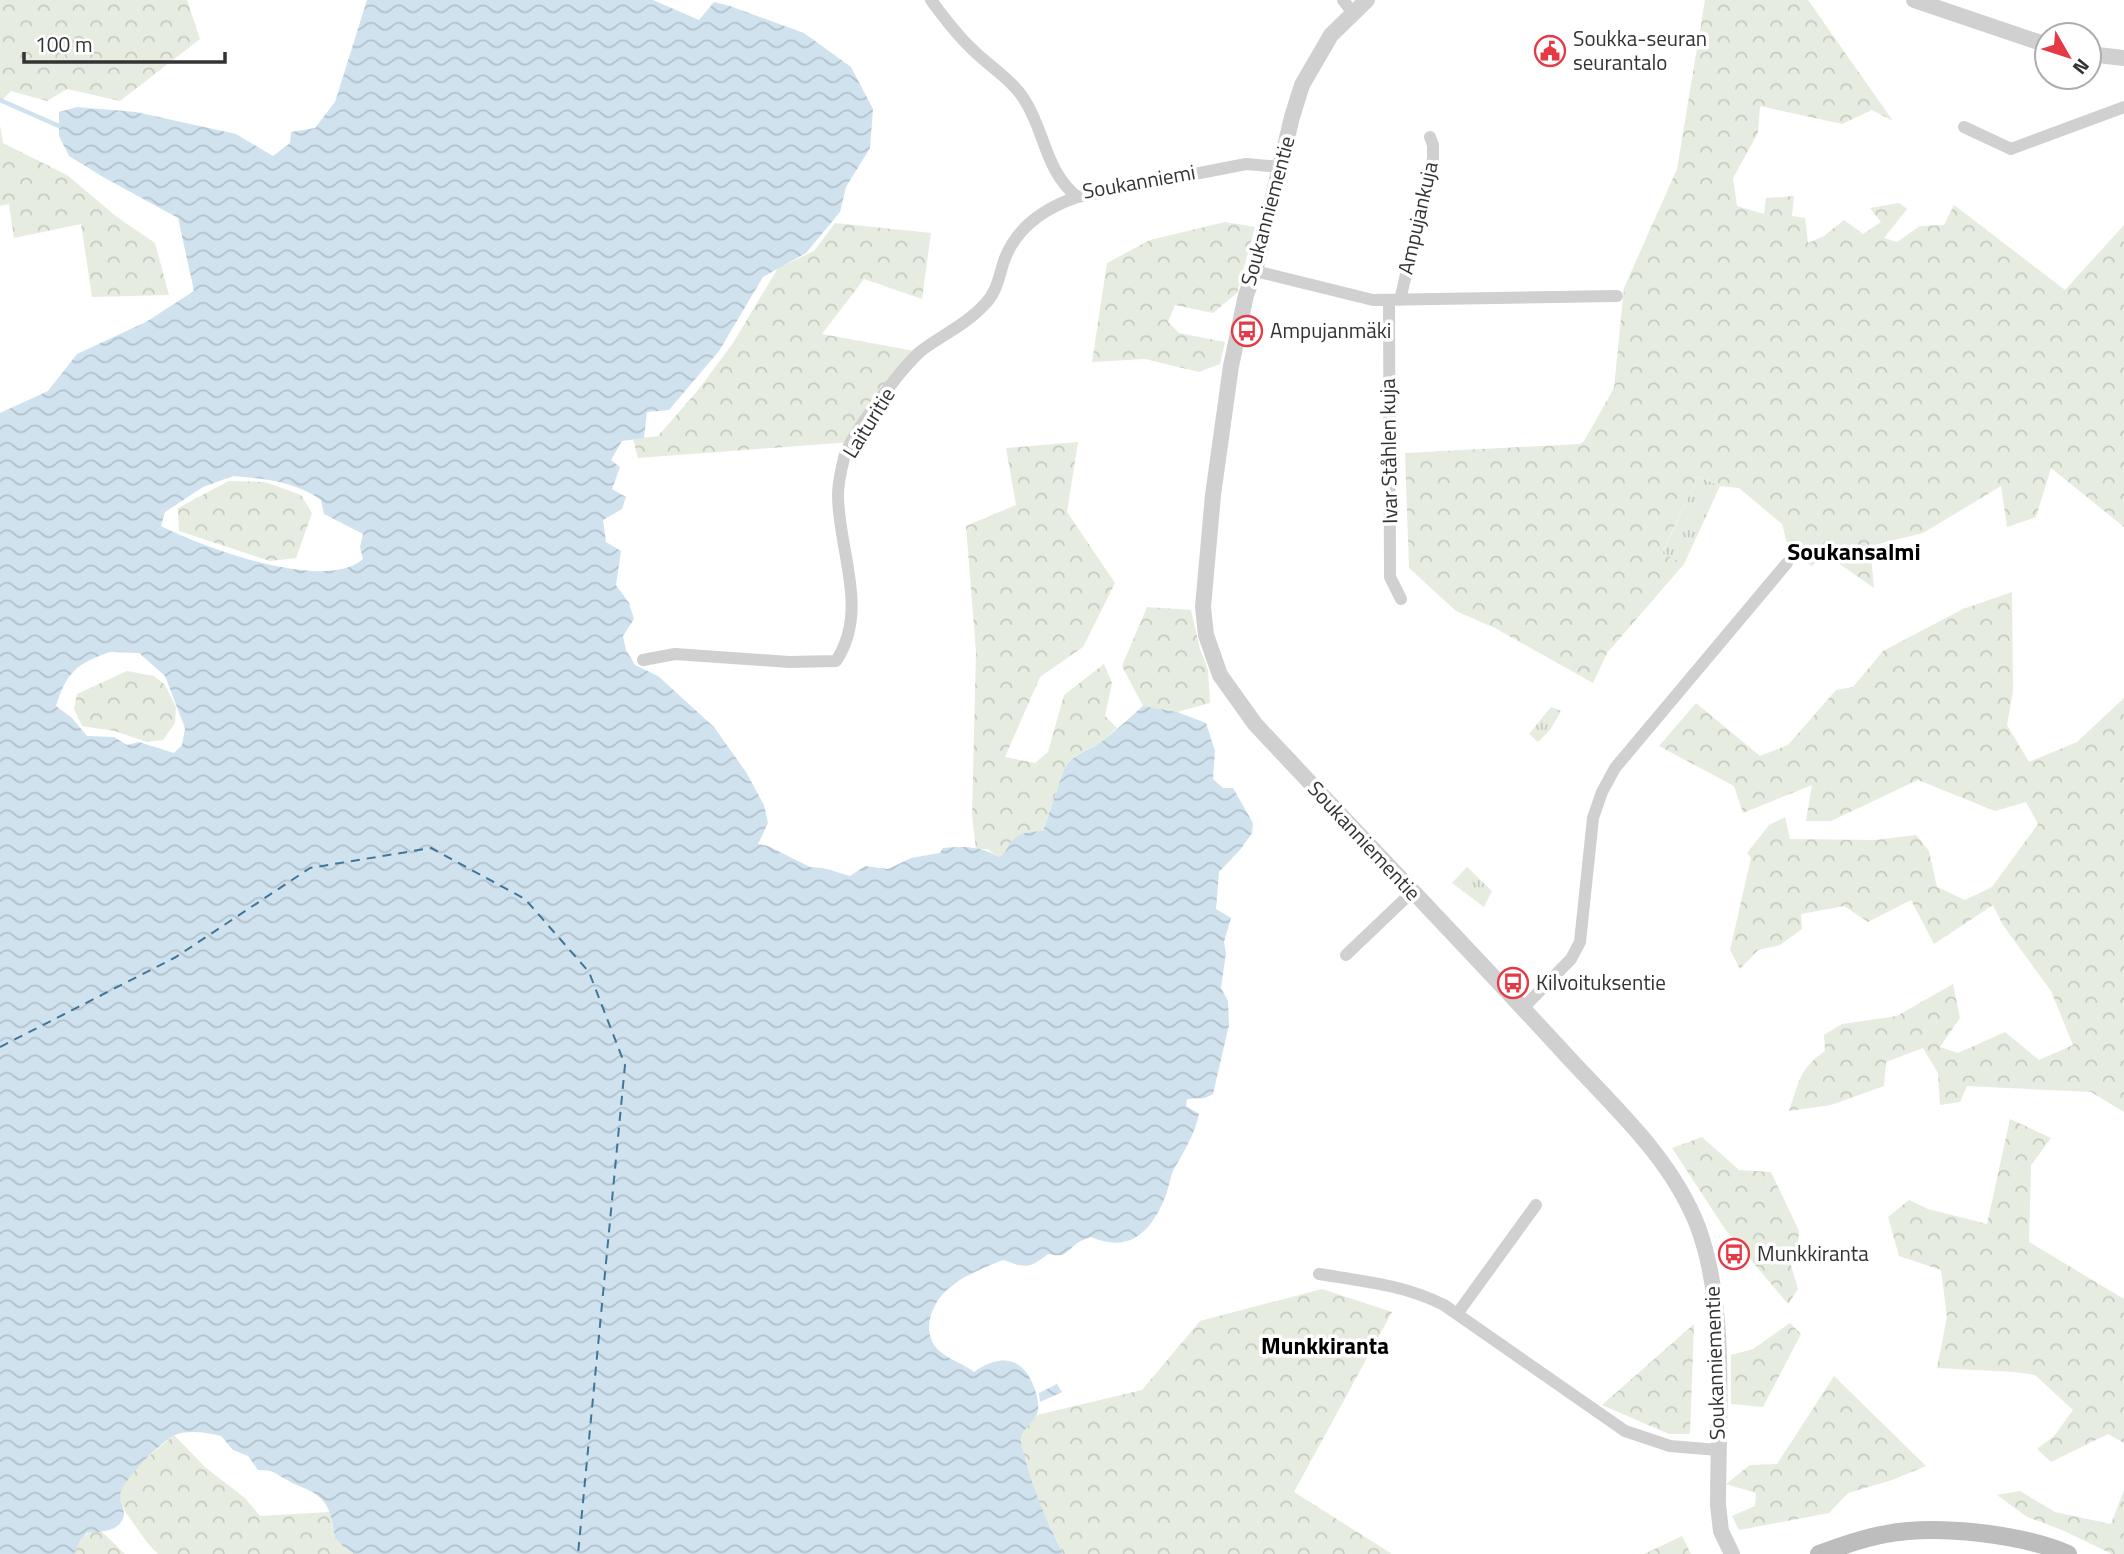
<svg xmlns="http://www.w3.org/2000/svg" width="2124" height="1554" viewBox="0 0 2124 1554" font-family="'Titillium Web',sans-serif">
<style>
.grass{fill:url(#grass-tufts)}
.forest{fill:url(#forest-crowns)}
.water{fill:url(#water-waves);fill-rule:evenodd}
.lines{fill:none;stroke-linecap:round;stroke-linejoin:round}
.stream{stroke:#cfe2ee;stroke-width:4.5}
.ferry{stroke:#3f7597;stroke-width:2;stroke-dasharray:9 7;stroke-linecap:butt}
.minor{stroke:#d0d0d0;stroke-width:12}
.tertiary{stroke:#d0d0d0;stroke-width:16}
.secondary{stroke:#bdbdbd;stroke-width:18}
.labels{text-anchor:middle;stroke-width:7;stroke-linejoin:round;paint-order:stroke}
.poi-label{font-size:21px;fill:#333;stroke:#fff;text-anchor:start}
.street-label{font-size:21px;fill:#333;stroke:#fff}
.neighbourhood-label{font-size:23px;font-weight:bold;fill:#000;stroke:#fff}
.quarter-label{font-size:24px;font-weight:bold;fill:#000;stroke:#fff}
</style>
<defs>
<pattern id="grass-tufts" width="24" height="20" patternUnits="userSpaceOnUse" patternTransform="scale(1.75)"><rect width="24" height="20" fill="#e6ecdf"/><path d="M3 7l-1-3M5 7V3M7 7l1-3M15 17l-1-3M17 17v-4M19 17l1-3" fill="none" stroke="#c6cbc0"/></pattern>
<pattern id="forest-crowns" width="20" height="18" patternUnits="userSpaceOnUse" patternTransform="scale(1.75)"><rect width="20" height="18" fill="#e6ecdf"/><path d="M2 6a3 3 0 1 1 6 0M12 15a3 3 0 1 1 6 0" fill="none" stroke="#c6cbc0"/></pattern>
<pattern id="water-waves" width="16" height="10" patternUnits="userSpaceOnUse" patternTransform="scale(1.75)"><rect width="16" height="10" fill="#cfe2ee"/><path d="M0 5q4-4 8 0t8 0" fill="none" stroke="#b2c2cd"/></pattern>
</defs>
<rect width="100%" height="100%" fill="#fff"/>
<path class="grass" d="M1698,476L1720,486L1684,564L1662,554Z
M1551,707L1561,711L1550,730L1538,742L1529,734Z
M1467,867L1492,891L1484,907L1452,883Z"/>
<path class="forest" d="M0,0H187L200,39L120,101L67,89L47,101L11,91L0,102Z
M1705,0H1808L1893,121L1872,110L1842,124L1760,106L1758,133L1733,178L1737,206L1764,214L1766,198L1794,196L1792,216L1805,218L1808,243L1824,236L1844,220L1863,234L1881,222L1870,208L1899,203L1907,209L1884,238L1897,242L1920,226L1944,225L1954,205L2065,290L2124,225V527L2051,468L2036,517L2007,527L2001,486L1923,533L1870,546L1874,588L1824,553L1812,566L1800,558L1794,546L1787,543L1782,524L1739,488L1720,486L1698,476L1662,553L1684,564L1607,653L1593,683L1495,628L1456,611L1409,568L1405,453L1580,444L1584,441L1614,388L1624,288L1677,169Z
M0,125L3,143L67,175L117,217L155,243L169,295L92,297L81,224L14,238L9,204L0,206Z
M1225,222L1255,227L1237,293L1213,313L1175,305L1168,322L1179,333L1225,342L1220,364L1199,372L1145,359L1092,362L1107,263L1150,240Z
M835,223L931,233L922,299L864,279L822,334L920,352L851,442L638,458L633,439L658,436L699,389L733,343L778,268L814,251Z
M1078,442L1067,512L1115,583L1083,647L1040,677L1005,757L1035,763L1048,752L1064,695L1104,664L1112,683L1105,716L1117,728C1112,732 1108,737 1103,741C1088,751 1074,752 1064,769L1043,831L1010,843L1006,853L999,857L987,849H976L972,816L976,652L966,526L1016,505L1006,448Z
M229,481L265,482L301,495L312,513L296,558L270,561L179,531L178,508Z
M2012,592L2013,691L2007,725L2029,762L2077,742L2124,698V1112L2091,1092L1967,1086L1960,1102L1940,1105L1938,1073L1923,1048L1886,1062L1884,1086L1831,1105L1789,1111C1799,1082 1799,1069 1825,1051L1824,1035L1842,1024L1897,1016L1953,984L1960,1018L1940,1047L1958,1053L2005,1032L2039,1060L2073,1045L2051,991L2003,925L1993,905L1934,944L1911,900L1868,922L1844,906L1801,914L1802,929L1780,945L1758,950L1740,969L1730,950L1751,858L1747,853L1769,825L1785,817L1790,839L1875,840L1916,835L1929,851L1937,887L1965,900L1992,887L2038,824L2026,802L1995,811L1918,780L1831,821H1806L1812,785L1743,813L1734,786L1659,746L1696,703L1760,756L1788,745L1836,690L1853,687L1883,651L1963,609Z
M1147,607L1191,610L1200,649L1208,670L1210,703L1177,712L1143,706L1122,666Z
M127,671L154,676L165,685L176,707L175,723L163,740L147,742L115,731L82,726L74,709L77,694Z
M2010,1119L2051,1138L2031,1165L2029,1242L2124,1299V1443L2108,1434L2051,1462L2037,1449L2055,1435L2073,1410L2035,1375L2015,1372L1937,1368L1947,1317L1941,1270L1899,1256L1888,1217L1909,1200L1928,1209L1987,1224Z
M1702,1137L1739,1170L1771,1172L1799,1231L1797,1254L1790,1262L1798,1289L1788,1304L1725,1229L1672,1148Z
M1322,1289L1392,1312L1294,1492L1392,1554H1063C1050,1524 1022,1474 1021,1442C1021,1431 1030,1422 1037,1415L1142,1390L1200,1321Z
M1790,1323L1801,1334L1763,1407L1731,1404V1355L1753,1349Z
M1694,1324L1690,1434H1669L1602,1405Z
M1834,1376L1926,1466L1892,1480L1848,1493L1829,1513L1739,1530L1732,1516L1755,1506L1756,1493L1726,1484L1750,1465L1777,1464Z
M174,1435L206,1468L245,1498L260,1516L330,1512C334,1535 334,1544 356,1554H158C148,1545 142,1535 134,1524C129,1516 119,1506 120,1496C123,1475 159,1448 174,1435Z
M2124,1490V1554H2112L2062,1530L2027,1517L1997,1495L2020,1491L2055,1512L2111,1524Z
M100,1530L125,1554H74C80,1539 84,1533 100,1530Z
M1682,1536L1691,1554H1644Z"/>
<path class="water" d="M367,0H653L699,20L714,2L730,6L804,33L851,67L873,109L870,148L846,187L840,212L806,253L763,277L719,351L669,410L647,412L644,438L622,441L611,460L620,467L612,489L626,497L622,509L603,520L606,542L621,551L616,585L629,603L634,619L623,636L626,650L635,665L658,676L714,727L746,772L764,805L768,823L758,844L768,846L810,867L823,868L850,876L865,866L888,869L911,858L940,853L943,848C963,846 981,846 999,857C1006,853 1006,850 1010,843C1018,832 1030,832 1043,831L1064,769C1074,752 1090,751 1104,740C1118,729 1130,717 1143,706L1177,712L1206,723L1215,751L1213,779L1223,788H1233L1253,823L1252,833L1240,850L1219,872L1216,909L1231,918L1224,942L1226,953L1221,988L1228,1001L1229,1025L1213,1094L1205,1098L1187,1099L1186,1106L1199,1114C1195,1134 1184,1151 1174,1169C1170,1177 1169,1187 1166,1195C1152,1231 1130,1254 1091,1237C1086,1239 1079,1241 1075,1245C1063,1255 1065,1257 1048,1254C1029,1269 1026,1268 1003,1260C974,1272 938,1284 930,1319C928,1327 929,1337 934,1345C943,1358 963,1363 974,1372C999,1354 1023,1356 1034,1387C1037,1395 1040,1406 1037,1414C1032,1424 1021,1429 1021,1442C1021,1447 1024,1453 1025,1458C1033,1491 1048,1523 1063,1554H356C323,1539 340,1524 324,1502C314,1489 300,1488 287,1480C272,1472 277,1471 258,1470L248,1456L233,1450L221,1436C207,1433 187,1429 173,1436C159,1444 121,1481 120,1496C120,1506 128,1512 121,1522C114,1533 98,1531 87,1533L80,1541L74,1554H0V413L48,391L77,354L146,322L194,291L178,218L103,177L69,156L59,136V112L77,107L136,112L236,134L273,156L290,143L291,132L315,128L335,102ZM233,476C265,479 294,481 321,500L324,514L363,534L360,547L363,559C325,593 202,547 161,526L165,512L203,487ZM110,652L139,653L165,676L185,728L182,745L174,753L139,742L127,745L114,737L87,736L72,718L56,706C66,673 77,663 110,652Z
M1057,1384L1062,1392L1040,1402L1039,1393Z"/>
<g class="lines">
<path class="stream" d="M0,100L59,126"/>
<path class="ferry" d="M0,1047L176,957L310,868L431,848L525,899L589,972L625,1065L578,1554"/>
<path class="minor" d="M931,0C944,18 957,35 973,50C989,66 1011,79 1024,99C1046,133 1044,169 1077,197L1246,164L1280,167
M1343,0L1353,13
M1964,127L2011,149L2124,107
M1255,271L1373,300L1617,296
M1389,300L1390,577L1401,599
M1400,300L1433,159V145L1430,137
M643,660L675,654L789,662L836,661C870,610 838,550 838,495C838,483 841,470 844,458C848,438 904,365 921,351C942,335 967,324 985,304C997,292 999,276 1004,261C1016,227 1045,208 1077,197
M1346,955L1412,892
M1523,1008L1571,959L1580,942L1593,818L1602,792L1615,768L1787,563
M1319,1274C1362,1281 1405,1285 1444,1305L1625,1431L1670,1446L1718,1450
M1457,1314L1536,1205"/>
<path class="tertiary" d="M1367,0L1331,35L1302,85L1292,117L1255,271L1246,295L1231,366L1213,495L1203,607L1206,635L1220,675L1255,724C1355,831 1457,937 1556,1044C1607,1101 1670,1154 1698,1227C1728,1308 1718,1419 1718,1505L1721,1531L1732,1554
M1914,0L2047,45
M2089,54L2124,58"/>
<path class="secondary" d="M1819,1554C1841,1546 1863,1538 1886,1534C1937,1524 2021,1534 2068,1554"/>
</g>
<defs>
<g id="civic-ring" transform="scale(1.575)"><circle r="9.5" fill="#fff" stroke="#e63946" stroke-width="1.5"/><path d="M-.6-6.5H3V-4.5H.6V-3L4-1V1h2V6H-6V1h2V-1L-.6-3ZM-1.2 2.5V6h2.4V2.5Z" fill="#e63946"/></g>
<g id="bus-ring" transform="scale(1.575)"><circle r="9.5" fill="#fff" stroke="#e63946" stroke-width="1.5"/><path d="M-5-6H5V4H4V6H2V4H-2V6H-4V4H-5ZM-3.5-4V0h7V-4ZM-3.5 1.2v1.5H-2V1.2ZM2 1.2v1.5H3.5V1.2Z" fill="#e63946"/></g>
</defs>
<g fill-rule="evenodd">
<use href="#civic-ring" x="1550" y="51"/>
<use href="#bus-ring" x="1247" y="331"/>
<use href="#bus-ring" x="1513" y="983"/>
<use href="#bus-ring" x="1734" y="1254"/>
</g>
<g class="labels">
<g class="poi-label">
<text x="1573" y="46">Soukka-seuran<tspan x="1573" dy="24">seurantalo</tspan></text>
<text x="1270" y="338">Ampujanmäki</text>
<text x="1536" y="990">Kilvoituksentie</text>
<text x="1757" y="1261">Munkkiranta</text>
</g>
<g class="street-label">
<text transform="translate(1139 182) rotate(-10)" y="7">Soukanniemi</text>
<text transform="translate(1268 211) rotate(-75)" y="7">Soukanniementie</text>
<text transform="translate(1418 218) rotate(-77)" y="7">Ampujankuja</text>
<text transform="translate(869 423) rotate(-58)" y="7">Laituritie</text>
<text transform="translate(1389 451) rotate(-91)" y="7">Ivar Ståhlen kuja</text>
<text transform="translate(1364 841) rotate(47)" y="7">Soukanniementie</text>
<text transform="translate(1715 1363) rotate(-92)" y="7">Soukanniementie</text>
</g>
<g class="neighbourhood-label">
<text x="1325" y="1354">Munkkiranta</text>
</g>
<g class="quarter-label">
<text x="1854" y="560">Soukansalmi</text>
</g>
</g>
<g transform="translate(2068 56) rotate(129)"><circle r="33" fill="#ffffff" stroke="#adadad" stroke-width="2"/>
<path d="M0-5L12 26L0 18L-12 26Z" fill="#e63946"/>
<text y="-10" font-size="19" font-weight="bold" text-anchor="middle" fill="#333333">N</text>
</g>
<path d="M24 52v10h201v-10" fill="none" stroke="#333333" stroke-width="3.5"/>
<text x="35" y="52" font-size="21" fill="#333333" stroke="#ffffff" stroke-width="5" paint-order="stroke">100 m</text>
</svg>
